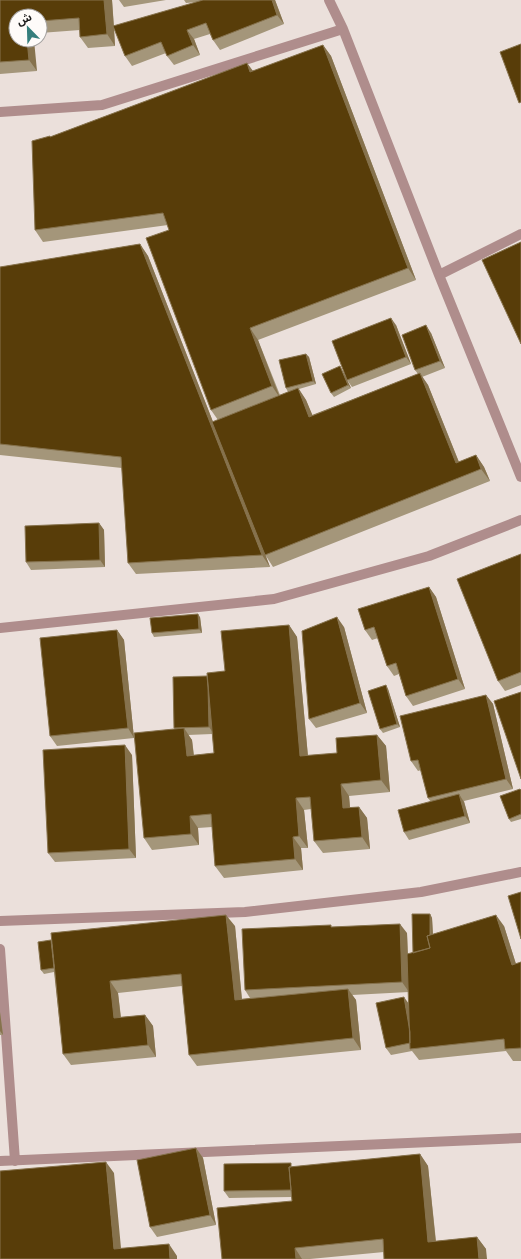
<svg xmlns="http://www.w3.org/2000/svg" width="521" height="1259" viewBox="0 0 521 1259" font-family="'PT Sans','Noto Sans Arabic',sans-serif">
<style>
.built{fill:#ebe0db;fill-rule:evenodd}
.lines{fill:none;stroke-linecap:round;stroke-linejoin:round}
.lane{stroke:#af8d8c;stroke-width:10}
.wall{fill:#a4967a;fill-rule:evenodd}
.shaded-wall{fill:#86724d}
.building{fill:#583d09;stroke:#86724d}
</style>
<rect width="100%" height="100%" fill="#f1eeec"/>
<path class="built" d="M0,0H521V1259H0ZM16,16H40V40H16Z"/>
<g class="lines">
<path class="lane" d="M329,0L343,29L439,275L521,477
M0,112L102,105L343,29
M439,275L521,234
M0,628L274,599L429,556L521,520
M0,921L245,912L421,892L521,872
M0,949L15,1161
M0,1161L521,1138"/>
</g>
<path class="wall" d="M0,0H112L114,26L197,2L186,3L184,0H275L284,24L220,50L213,40L210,34L194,39L200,55L174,65L167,56L166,53L132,66L125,56L114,27L115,46L88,48L80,37V30L40,33V16H16L37,71L0,74Z
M119,0H166L124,7Z
M323,45L331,56L416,280L258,340L280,395L291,391L288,392L286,388L306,354L309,357L316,384L299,389L306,400L312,415L418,374L415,370L431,333L445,368L422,377L428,385L459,462L476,455L484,467L490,481L273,567L266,556L270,567L136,574L128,563L122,468L0,455V267L140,244L148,256L213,422L218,420L211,410L169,230L168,225L43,242L35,230L50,137L247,63L253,71Z
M396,325L411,364L352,387L347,380L351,388L334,397L331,393L340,366L342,370L347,379Z
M99,523L104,530L105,567L31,570L26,562Z
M521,554V685L505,691L498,681Z
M429,587L436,597L465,689L413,706L406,696L399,674L394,676L387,666L378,638L372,640L365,630Z
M200,617L202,633L154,637L152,633Z
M289,625L297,637L308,756L337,753L377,735L386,746L390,792L349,796L350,807H359L367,818L370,849L323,853L314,841L311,809L304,810L308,848H301L303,870L224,878L215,866L212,827L198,828L199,845L152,850L144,838L175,729L174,728L207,676L225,671ZM212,734L214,753L194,755L192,740L188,735Z
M344,627L367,713L316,728L309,719Z
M117,630L124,640L134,738L57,746L50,736Z
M388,689L400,727L383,733L380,729Z
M486,695L493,704L513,789L464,801L470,823L409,840L404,832L431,802L428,798L421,770L418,771L411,761Z
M132,755L136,858L55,862L48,853Z
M521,789V819L511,822L509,819Z
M430,914L432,918L433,934L504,926L516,964L521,962V1061H513L506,1051L419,1060L412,1051L391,1055L386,1048L409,1004V992L352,995L356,1000L361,1050L197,1066L189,1055L182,986L118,993L121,1017L145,1015L153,1026L156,1057L71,1065L63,1054L54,972L44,974L41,970L235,926L242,999L250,998L245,990L332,927L407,933L408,954L413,953Z
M0,1012L3,1035H0Z
M196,1148L203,1158L216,1225L157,1237L150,1227Z
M420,1154L428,1166L436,1241L477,1237L486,1249L384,1252L310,1259H222L292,1201V1197L229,1198L224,1191L293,1167Z"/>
<path class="shaded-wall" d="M104,0H112L115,46L107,34Z
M272,0H275L284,24L277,15Z
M187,30L194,39L200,55L193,45Z
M27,40H34L37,71L29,60Z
M323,45L331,56L416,280L408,268Z
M247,63L255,74L250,72Z
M140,244L148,256L270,567L262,555Z
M391,318L396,325L411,364L406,357Z
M426,325L431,333L445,368L440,361Z
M250,328L258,340L280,398L272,386Z
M306,354L309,357L316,384L313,381Z
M340,366L351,388L348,385Z
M420,373L428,385L464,475L456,463Z
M298,388L306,400L318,428L309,417Z
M476,455L484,467L490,481L481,469Z
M99,523L104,530L105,567L100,560Z
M429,587L436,597L465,689L458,679Z
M198,614L200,617L202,633L199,629Z
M337,617L344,627L367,713L360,703Z
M289,625L297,637L309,768L300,756Z
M117,630L124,640L134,738L128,728Z
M208,676L214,734L209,727Z
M386,685L388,689L400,727L397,724Z
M486,695L493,704L513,789L506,779Z
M184,728L192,740L195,768L187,756Z
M377,735L386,746L390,792L381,780Z
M125,745L132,755L136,858L129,849Z
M341,784L349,796L351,820L343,808Z
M459,794L464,802L470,823L465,816Z
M296,798L304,810L308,848L299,836Z
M359,807L367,818L370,849L362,837Z
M190,816L198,828L199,845L191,834Z
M293,837L301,848L303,870L295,859Z
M430,914L432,918L434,956L431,952Z
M226,915L235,926L243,1012L235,1000Z
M496,915L504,926L520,977L512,965Z
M400,924L407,933L409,992L402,982Z
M110,981L118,993L122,1029L114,1018Z
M348,989L356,1000L361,1050L353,1038Z
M404,997L409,1004L412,1043Z
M0,1012L3,1035L0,1031Z
M145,1015L153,1026L156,1057L148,1045Z
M196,1148L203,1158L216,1225L210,1215Z
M420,1154L428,1166L437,1254L428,1242Z
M106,1162L114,1173L122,1259L114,1249Z
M477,1237L486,1249L487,1259H479Z
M169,1244L177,1256V1259H170Z
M295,1248L302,1259H296Z"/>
<path class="building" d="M0,0H104L107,34L80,37L79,18L40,21V16H16V40H27L29,60L0,62Z
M203,0H272L277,15L213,40L206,23L187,30L193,45L167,56L161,42L125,56L113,26Z
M521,44V102L519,103L500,52Z
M323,45L408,268L250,328L272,386L211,410L146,238L169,230L163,213L35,230L32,141L50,136V137L247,63L250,72Z
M521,242V344L482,260Z
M140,244L262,555L128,563L121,457L0,444V267Z
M391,318L406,357L347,380L332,341Z
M426,325L440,361L415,370L402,335Z
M306,354L313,381L286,388L279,360Z
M340,366L348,385L331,393L322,374Z
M420,373L456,463L476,455L481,469L265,555L212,422L298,388L309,417Z
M99,523L100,560L26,562L25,526Z
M521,554V672L498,681L457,579Z
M429,587L458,679L406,696L396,663L387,666L374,627L365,630L358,609Z
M198,614L199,629L152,633L150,618Z
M337,617L360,703L309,719L302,631Z
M289,625L300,756L337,753L336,738L377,735L381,780L341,784L343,808L359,807L362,837L314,841L310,797L296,798L299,836L293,837L295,859L215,866L211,814L190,816L191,834L144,838L134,733L184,728L187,756L214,753L207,673L225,671L221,631Z
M117,630L128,728L50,736L40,638Z
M207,676L208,687L209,727L174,728L173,677Z
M386,685L397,724L380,729L368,691Z
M521,692V779L494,701Z
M486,695L506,779L428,798L418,760L411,761L400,716Z
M125,745L129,849L48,853L43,750Z
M520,789L521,790V814L509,819L500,796Z
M459,794L465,816L404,832L398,810Z
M521,892V939L508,896Z
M412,914H430V935L427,936L430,948L413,953Z
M226,915L235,1000L348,989L353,1038L189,1055L181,974L110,981L114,1018L145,1015L148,1045L63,1054L51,933Z
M496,915L512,965L521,962V1048L505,1049L504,1039L410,1049L407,954L430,948L427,936Z
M400,924L402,982L245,990L242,929L331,925V927Z
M51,940L54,968L41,970L38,942Z
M404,997L410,1032V1043L386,1048L376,1003Z
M196,1148L210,1215L150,1227L137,1160Z
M420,1154L428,1242L477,1237L479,1259H384L383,1239L295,1248L296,1259H222L217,1208L292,1201L289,1167Z
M106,1162L114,1249L169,1244L170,1259H0V1171Z
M291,1163V1167H289L291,1190L224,1191V1164Z"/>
<g transform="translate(28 28) rotate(337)"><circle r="19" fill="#fefbf9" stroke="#a3a1a0"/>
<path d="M0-3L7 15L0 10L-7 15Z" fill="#357e7c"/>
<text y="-6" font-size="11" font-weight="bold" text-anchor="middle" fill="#1b1a1a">ش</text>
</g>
</svg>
